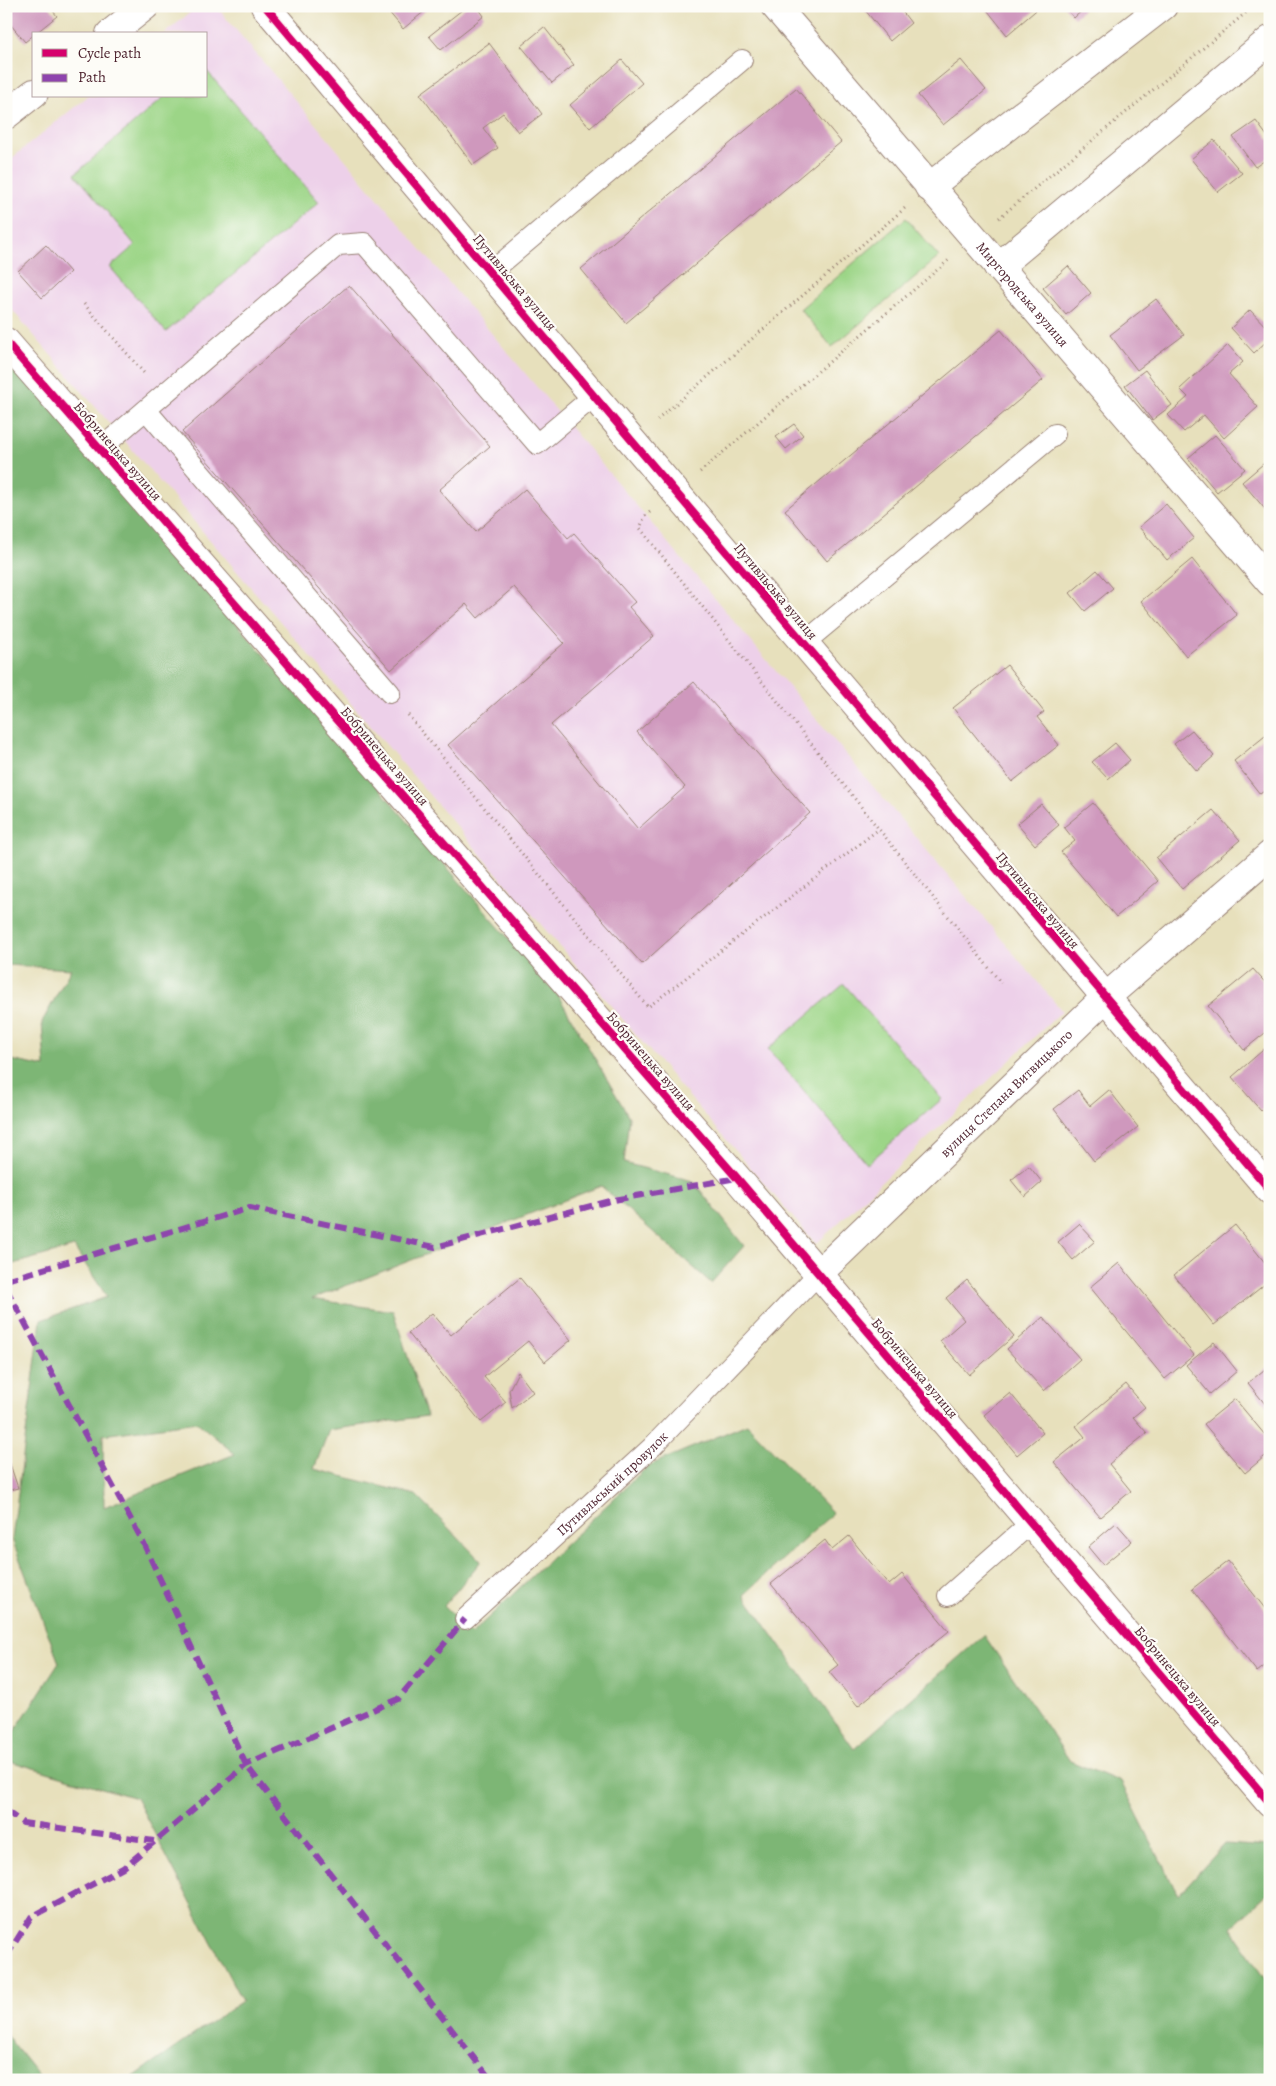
<svg xmlns="http://www.w3.org/2000/svg" width="1276" height="2086" viewBox="0 0 1276 2086" font-family="Alegreya,serif">
<style>
.built{fill:#edd0e9}
.green{fill:#9cd587;stroke:#737a59}
.forest{fill:#7db674;stroke:#646a50;fill-rule:evenodd}
.building{fill:#cf98bd}
.lines{fill:none;stroke-linecap:round;stroke-linejoin:round}
.lane-casing{stroke:#988074;stroke-width:22}
.street-casing{stroke:#988074;stroke-width:30}
.path{stroke:#988074;stroke-width:3;stroke-dasharray:1 4;stroke-linecap:butt}
.lane{stroke:#fff;stroke-width:20}
.street{stroke:#fff;stroke-width:28}
.quiet{stroke:#8e44ad;stroke-width:6;stroke-dasharray:12 6;stroke-linecap:butt}
.cycleway-casing{stroke:#fdfcf7;stroke-width:11}
.cycleway{stroke:#d6006c;stroke-width:8}
.labels{text-anchor:middle;stroke-width:4.5;stroke-linejoin:round;paint-order:stroke}
.street-label{font-size:14px;fill:#4a1f2b;stroke:#fdfcf7}
</style>
<rect width="100%" height="100%" fill="#fdfcf7"/>
<filter id="ink" filterUnits="userSpaceOnUse"><feTurbulence type="fractalNoise" baseFrequency=".02" numOctaves="2"/><feDisplacementMap in="SourceGraphic" scale="10" xChannelSelector="R" yChannelSelector="G"/><feConvolveMatrix kernelMatrix="1 2 1 2 8 2 1 2 1" color-interpolation-filters="sRGB"/></filter>
<filter id="wash" filterUnits="userSpaceOnUse"><feTurbulence type="fractalNoise" baseFrequency=".0096" numOctaves="4" result="noise"/><feDisplacementMap in="SourceGraphic" scale="20" xChannelSelector="R" yChannelSelector="G"/><feGaussianBlur stdDeviation="1.12" result="paint"/><feColorMatrix in="noise" values="0 0 0 0 0 0 0 0 0 0 0 0 0 0 0 0 0 1.4 0 .05"/><feComposite in="paint" operator="in"/></filter>
<g filter="url(#wash)">
<rect width="100%" height="100%" fill="#e7e0bc"/>
<path class="built" d="M198,6H216L1062,1011L816,1244L6,303V163L88,96H206V34H164Z"/>
<path class="green" d="M206,70L319,202L166,332L110,267L135,245L75,174L165,96H206Z
M906,218L939,257L832,347L800,309Z
M844,984L942,1099L867,1164L768,1049Z"/>
<path class="forest" d="M6,356L559,997L629,1117L624,1163L693,1181L744,1246L711,1283L601,1186L312,1299L393,1311L427,1416L329,1430L314,1469L416,1495L481,1561L444,1606L471,1634L648,1466L747,1424L833,1513L744,1595L854,1749L984,1635L1070,1761L1121,1782L1178,1895L1225,1844L1270,1847V1892L1231,1928L1270,1986V2080H129L242,2001L136,1798L6,1760V1744L59,1663L12,1539L41,1320L107,1297L74,1247L6,1266V1059L45,1067L42,1022L71,969L6,965ZM197,1422L235,1454L104,1507L103,1435Z
M6,2035L42,2080H6Z"/>
<g id="blocks">
<path class="building" d="M6,6H49L57,16L25,42L6,19Z
M393,6H423L426,10L403,29L388,11Z
M467,6H477L484,16L441,50L429,36Z
M869,6H898L911,23L890,41L865,10Z
M984,6H1041L1007,35Z
M1064,6H1087L1074,18Z
M544,27L574,65L552,83L521,46Z
M489,43L542,114L518,132L503,113L483,128L498,148L473,165L420,94Z
M622,60L642,83L590,128L570,105Z
M961,60L986,90L943,125L918,95Z
M796,88L841,142L626,323L581,269Z
M1256,121L1270,140V157L1255,167L1233,137Z
M1214,140L1242,173L1218,192L1191,159Z
M46,245L70,272L42,298L18,271Z
M1068,266L1091,293L1066,315L1043,288Z
M349,285L490,446L439,490L476,532L525,489L568,538L574,533L635,602L629,607L654,636L551,725L638,829L685,787L637,732L694,682L810,813L642,964L448,745L564,643L514,587L478,618L466,604L391,670L182,432Z
M1156,299L1184,335L1137,370L1110,335Z
M1250,310L1270,331V338L1254,353L1231,328Z
M1001,330L1043,380L827,561L785,510Z
M1228,345L1243,362L1229,374L1258,407L1224,438L1204,415L1184,432L1168,415L1188,397L1180,389Z
M1145,370L1172,405L1152,420L1125,385Z
M794,424L803,435L786,449L776,437Z
M1215,435L1245,469L1217,492L1188,458Z
M1270,458V515L1242,482Z
M1166,504L1194,538L1167,560L1139,527Z
M1192,559L1237,615L1186,656L1141,601Z
M1097,570L1113,588L1085,611L1070,593Z
M1007,665L1044,712L1037,717L1059,745L1012,782L953,708Z
M1192,730L1214,756L1197,771L1174,744Z
M1270,732V787L1260,794L1234,761Z
M1115,743L1130,760L1108,779L1092,762Z
M1093,803L1158,881L1116,917L1061,852L1075,841L1064,827Z
M1041,804L1059,825L1035,845L1017,824Z
M1213,810L1240,840L1182,889L1156,858Z
M1253,969L1270,988V1029L1244,1050L1208,1006Z
M1270,1044V1103L1261,1111L1232,1077Z
M1078,1090L1090,1106L1109,1090L1138,1127L1094,1161L1054,1109Z
M1029,1166L1042,1182L1025,1197L1011,1180Z
M1079,1224L1095,1241L1073,1260L1058,1242Z
M1235,1225L1270,1269V1280L1214,1325L1174,1275Z
M1119,1263L1194,1355L1165,1379L1090,1287Z
M520,1278L571,1340L545,1362L528,1341L484,1377L506,1402L481,1422L408,1333L432,1313L451,1335Z
M967,1280L1014,1336L969,1375L940,1341L964,1320L946,1298Z
M1043,1317L1080,1359L1044,1391L1007,1349Z
M1214,1342L1237,1371L1210,1394L1186,1365Z
M1270,1365V1410L1248,1383Z
M518,1372L533,1392L512,1408L509,1390Z
M1126,1384L1145,1407L1133,1417L1147,1433L1109,1464L1131,1491L1100,1517L1054,1462L1085,1437L1076,1426Z
M1010,1393L1043,1433L1017,1455L984,1415Z
M1235,1399L1270,1441V1452L1245,1473L1204,1424Z
M6,1452L18,1488L6,1491Z
M1116,1523L1132,1541L1103,1565L1088,1547Z
M849,1536L889,1585L902,1574L949,1631L858,1706L829,1672L838,1665L771,1584L825,1540L832,1550Z
M1228,1561L1270,1615V1662L1257,1672L1192,1589Z"/>
</g>
</g>
<g filter="url(#ink)">
<use href="#blocks" fill-opacity="0" stroke="#988074" stroke-width="1"/>
<g class="lines">
<g class="lane-casing">
<g id="lane">
<path d="M491,272L742,60"/>
<path d="M146,410L390,693"/>
<path d="M100,449L338,245L364,243L537,444L594,396"/>
<path d="M804,643L1055,434"/>
<path d="M948,1596L1031,1523"/>
<path id="s1" d="M465,1619L652,1447L818,1274"/>
</g>
</g>
<g class="street-casing">
<g id="street">
<path d="M265,6L632,441L1270,1190"/>
<path id="s2" d="M775,6L1270,582"/>
<path d="M110,34L145,6"/>
<path d="M6,115L34,93"/>
<path d="M929,187L1163,6"/>
<path d="M998,267L1270,40"/>
<path d="M6,342L737,1178L1270,1803"/>
<path id="s3" d="M818,1274L1105,998L1270,855"/>
</g>
</g>
<path class="path" d="M999,218L1254,6
M84,304L144,373
M657,420L905,208
M700,472L950,259
M650,512L645,516L640,528L1001,983
M408,715L648,1007L879,829"/>
<use href="#lane" class="lane"/>
<use href="#street" class="street"/>
<path class="quiet" d="M6,1280L250,1208L435,1247L614,1200L737,1178
M6,1288L142,1540L246,1765L491,2080
M6,1811L23,1823L154,1841
M6,1957L31,1917L123,1868L246,1765L398,1699L465,1619"/>
<g class="cycleway-casing">
<path id="cycleway" d="M265,6L632,441L1270,1190
M6,342L737,1178L1270,1803"/>
</g>
<use href="#cycleway" class="cycleway"/>
</g>
</g>
<g class="labels">
<g class="street-label">
<text transform="translate(515 282) rotate(50)" y="5">Путивльська вулиця</text>
<text dy="5" stroke="none"><textPath href="#s2" startOffset="380">Миргородська вулиця</textPath></text>
<text transform="translate(118 451) rotate(49)" y="5">Бобринецька вулиця</text>
<text transform="translate(776 591) rotate(50)" y="5">Путивльська вулиця</text>
<text transform="translate(385 756) rotate(49)" y="5">Бобринецька вулиця</text>
<text transform="translate(1038 900) rotate(50)" y="5">Путивльська вулиця</text>
<text transform="translate(651 1061) rotate(49)" y="5">Бобринецька вулиця</text>
<text dy="5" stroke="none"><textPath href="#s3" startOffset="261">вулиця Степана Витвицького</textPath></text>
<text transform="translate(915 1368) rotate(50)" y="5">Бобринецька вулиця</text>
<text dy="5" stroke="none"><textPath href="#s1" startOffset="200">Путивльський провулок</textPath></text>
<text transform="translate(1178 1676) rotate(50)" y="5">Бобринецька вулиця</text>
</g>
</g>
<rect width="1276" height="2086" fill="none" stroke="#fdfcf7" stroke-width="25"/>
<rect x="32" y="32" width="175" height="65" fill="#fdfcf7" stroke="#b5a4a5"/>
<rect x="42" y="49" width="25" height="8" fill="#d6006c" stroke="#b5a4a5"/>
<text x="78" y="58" font-size="15" fill="#4a1f2b">Cycle path</text>
<rect x="42" y="74" width="25" height="8" fill="#8e44ad" stroke="#b5a4a5"/>
<text x="78" y="82" font-size="15" fill="#4a1f2b">Path</text>
</svg>
